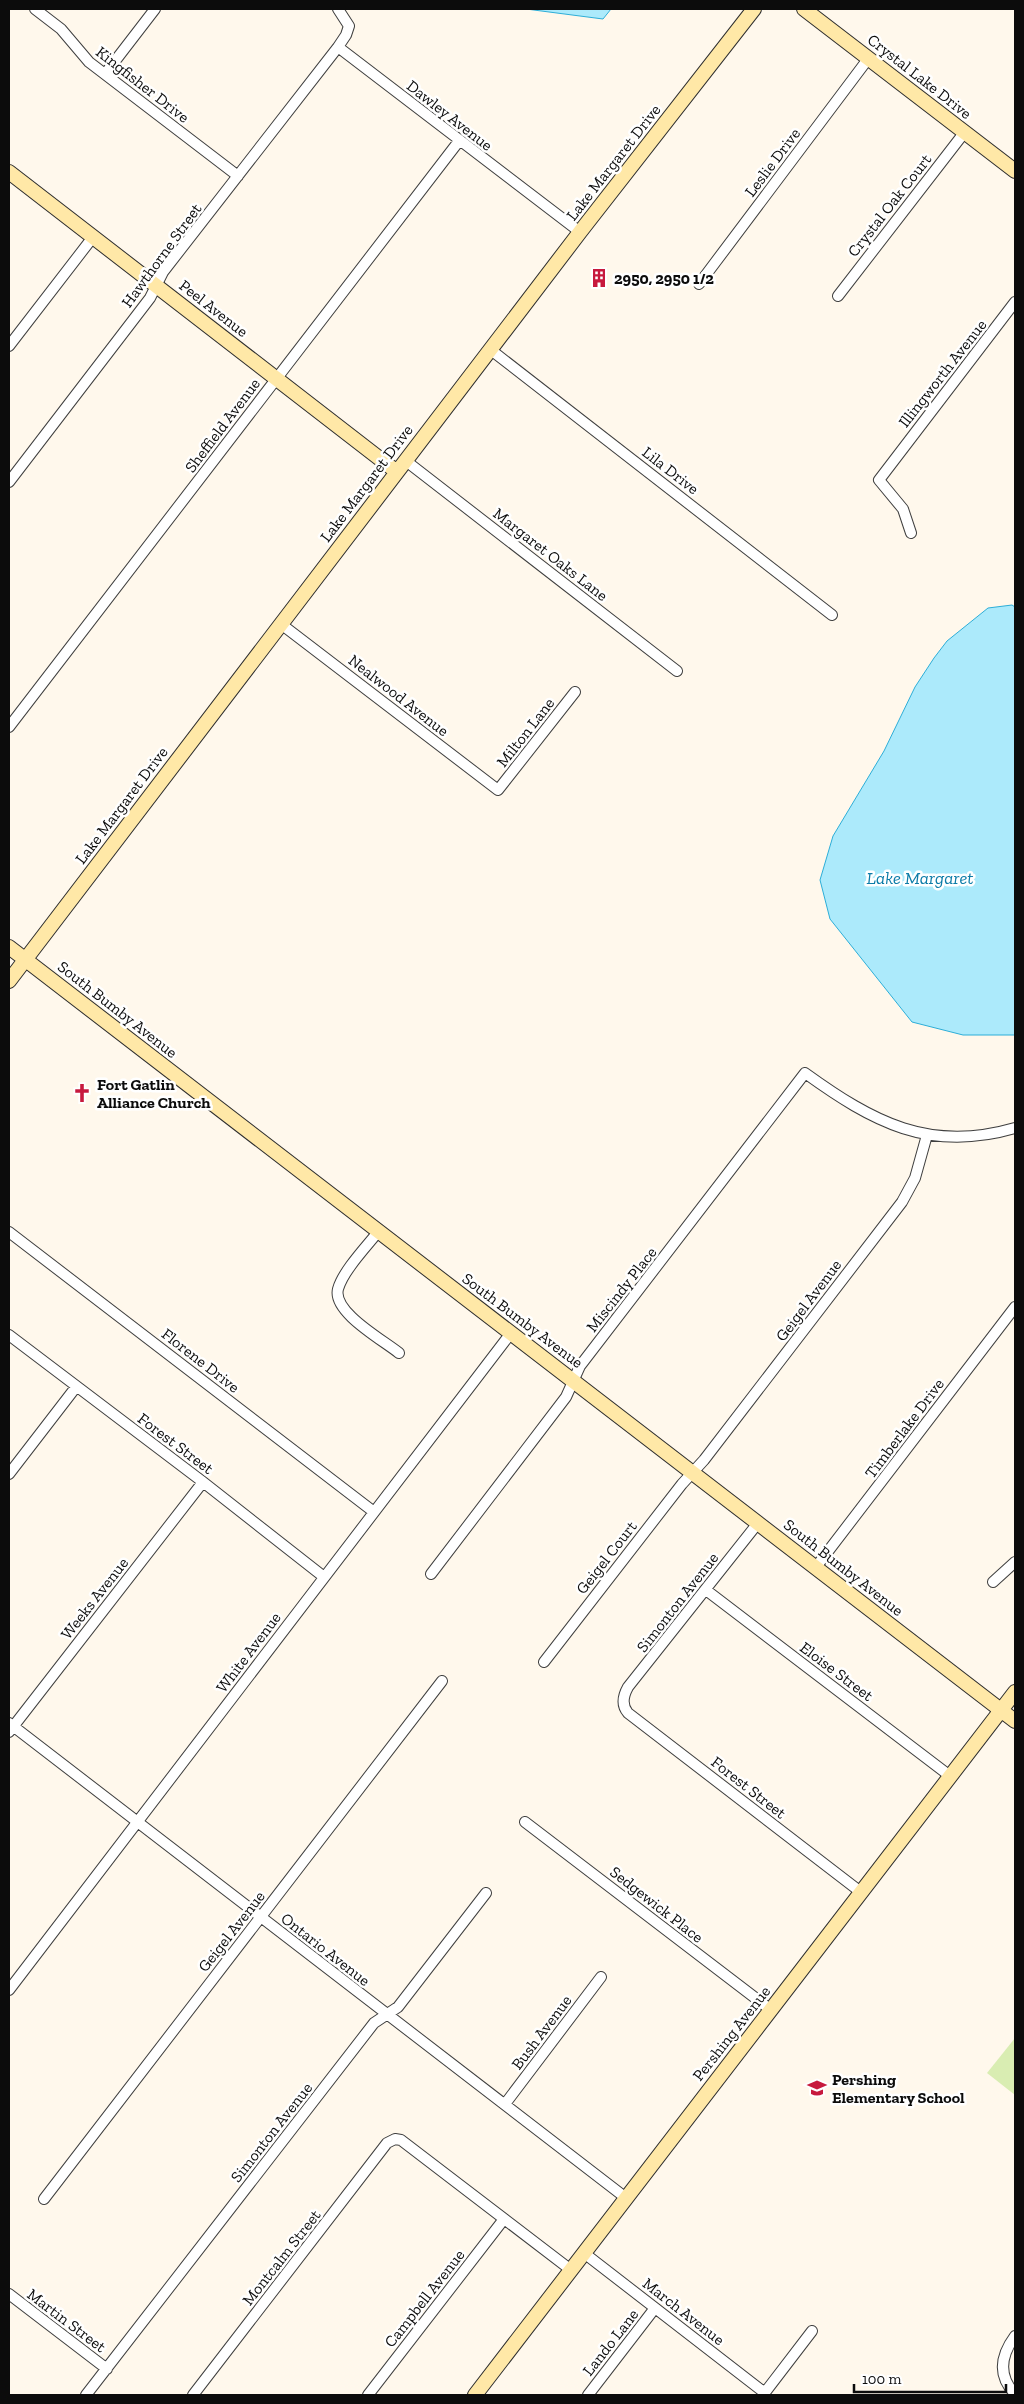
<svg xmlns="http://www.w3.org/2000/svg" width="1024" height="2404" viewBox="0 0 1024 2404" font-family="'Zilla Slab',serif">
<style>
.park{fill:#d9edb2}
.water{fill:#aceafb;stroke:#2daed8}
.lines{fill:none;stroke-linecap:round;stroke-linejoin:round}
.street-casing{stroke:#3f3f3f;stroke-width:12}
.secondary-casing{stroke:#2e2e2e;stroke-width:16}
.street{stroke:#fff;stroke-width:10}
.secondary{stroke:#ffe8a7;stroke-width:14}
.labels{text-anchor:middle;stroke-width:5;stroke-linejoin:round;paint-order:stroke}
.street-label{font-size:16px;fill:#0c0c0c;stroke:#fff}
.poi-label{font-size:16px;font-weight:bold;fill:#0c0c0c;stroke:#fff;text-anchor:start}
.water-label{font-size:18px;font-style:italic;fill:#0c7ca8;stroke:#fff}
</style>
<rect width="100%" height="100%" fill="#fff8ec"/>
<path class="park" d="M1015,2038V2095L987,2073Z"/>
<path class="water" d="M526,9H611L603,19Z
M1012,605L1015,607V1035H963L912,1022L830,919L820,880L833,836L884,751L915,687L934,658L947,641L988,608Z"/>
<g class="lines">
<g class="street-casing">
<path id="street" d="M35,9L61,29L89,62L238,176
M338,47L580,232
M105,74L155,9
M699,284L868,59
M838,296L964,133
M9,346L93,237
M491,350L832,615
M406,461L677,671
M9,482L150,298L163,272L338,47L346,35L349,26L338,9
M911,533L903,509L879,480L1015,302
M281,624L498,790L575,692
M9,727L459,141
M9,1232L374,1512
M378,1232C366,1247 343,1271 338,1289C332,1312 383,1340 399,1353
M9,1335L203,1482L324,1577
M9,1474L76,1387
M758,1523L628,1687C623,1696 621,1705 628,1713L862,1893
M816,1567L1015,1307
M431,1574L566,1397L580,1366L805,1073C873,1122 929,1153 1015,1128
M993,1582L1015,1562
M706,1590L950,1776
M544,1662L682,1484L704,1460L902,1202L915,1178L927,1135
M9,1723L626,2198
M9,1732L203,1482
M525,1822L771,2010
M9,1990L511,1333
M505,2104L601,1977
M44,2199L442,1681
M584,2253L765,2393
M9,2294L107,2369
M1015,2336C1001,2355 997,2375 1015,2394
M86,2395L374,2023L398,2007L486,1893
M193,2395L387,2143L395,2139L401,2140L571,2270
M368,2395L504,2219
M588,2395L655,2308
M763,2395L812,2331"/>
</g>
<g class="secondary-casing">
<path id="secondary" d="M804,9L1015,171
M9,172L397,472
M9,947L1015,1721
M9,981L580,232L754,9
M475,2395L1015,1692"/>
</g>
<use href="#street" class="street"/>
<use href="#secondary" class="secondary"/>
</g>
<defs>
<g id="building-bare" transform="scale(1.5)"><path d="M-4-6H4V6H1V3H-1V6H-4ZM-2.5-4.3h1.7v1.8h-1.7ZM.8-4.3h1.7v1.8H.8ZM-2.5-1h1.7V.8h-1.7ZM.8-1h1.7V.8H.8Z" fill="#c7193d" stroke="#fff" stroke-width="2.5" paint-order="stroke"/></g>
<g id="church-bare" transform="scale(1.5)"><path d="M-1.2-6h2.4v3.5h3.3v2.4h-3.3V6h-2.4V-.1h-3.3v-2.4h3.3Z" fill="#c7193d" stroke="#fff" stroke-width="2.5" paint-order="stroke"/></g>
<g id="school-bare" transform="scale(1.5)"><path d="M0-5L7-2L0 1L-7-2ZM-4 1L0 2.5L4 1V4Q0 6-4 4Z" fill="#c7193d" stroke="#fff" stroke-width="2.5" paint-order="stroke"/></g>
</defs>
<g fill-rule="evenodd">
<use href="#building-bare" x="599" y="278"/>
<use href="#church-bare" x="82" y="1093"/>
<use href="#school-bare" x="817" y="2088"/>
</g>
<g class="labels">
<g class="street-label">
<text transform="translate(920 76) rotate(38)" y="6">Crystal Lake Drive</text>
<text transform="translate(143 84) rotate(38)" y="6">Kingfisher Drive</text>
<text transform="translate(450 115) rotate(38)" y="6">Dawley Avenue</text>
<text transform="translate(613 162) rotate(-52)" y="6">Lake Margaret Drive</text>
<text transform="translate(772 162) rotate(-53)" y="6">Leslie Drive</text>
<text transform="translate(889 205) rotate(-52)" y="6">Crystal Oak Court</text>
<text transform="translate(161 255) rotate(-54)" y="6">Hawthorne Street</text>
<text transform="translate(214 308) rotate(38)" y="6">Peel Avenue</text>
<text transform="translate(942 373) rotate(-52)" y="6">Illingworth Avenue</text>
<text transform="translate(222 425) rotate(-53)" y="6">Sheffield Avenue</text>
<text transform="translate(671 470) rotate(38)" y="6">Lila Drive</text>
<text transform="translate(366 483) rotate(-53)" y="6">Lake Margaret Drive</text>
<text transform="translate(551 554) rotate(38)" y="6">Margaret Oaks Lane</text>
<text transform="translate(399 695) rotate(38)" y="6">Nealwood Avenue</text>
<text transform="translate(525 732) rotate(-52)" y="6">Milton Lane</text>
<text transform="translate(121 805) rotate(-53)" y="6">Lake Margaret Drive</text>
<text transform="translate(118 1009) rotate(38)" y="6">South Bumby Avenue</text>
<text transform="translate(621 1289) rotate(-52)" y="6">Miscindy Place</text>
<text transform="translate(808 1300) rotate(-53)" y="6">Geigel Avenue</text>
<text transform="translate(523 1320) rotate(37)" y="6">South Bumby Avenue</text>
<text transform="translate(201 1360) rotate(38)" y="6">Florene Drive</text>
<text transform="translate(904 1428) rotate(-53)" y="6">Timberlake Drive</text>
<text transform="translate(176 1443) rotate(37)" y="6">Forest Street</text>
<text transform="translate(606 1557) rotate(-52)" y="6">Geigel Court</text>
<text transform="translate(844 1567) rotate(38)" y="6">South Bumby Avenue</text>
<text transform="translate(94 1598) rotate(-52)" y="6">Weeks Avenue</text>
<text transform="translate(677 1602) rotate(-52)" y="6">Simonton Avenue</text>
<text transform="translate(248 1652) rotate(-53)" y="6">White Avenue</text>
<text transform="translate(837 1671) rotate(37)" y="6">Eloise Street</text>
<text transform="translate(749 1787) rotate(38)" y="6">Forest Street</text>
<text transform="translate(657 1904) rotate(38)" y="6">Sedgewick Place</text>
<text transform="translate(231 1931) rotate(-52)" y="6">Geigel Avenue</text>
<text transform="translate(326 1949) rotate(38)" y="6">Ontario Avenue</text>
<text transform="translate(541 2032) rotate(-53)" y="6">Bush Avenue</text>
<text transform="translate(731 2033) rotate(-52)" y="6">Pershing Avenue</text>
<text transform="translate(271 2132) rotate(-52)" y="6">Simonton Avenue</text>
<text transform="translate(281 2257) rotate(-52)" y="6">Montcalm Street</text>
<text transform="translate(424 2298) rotate(-52)" y="6">Campbell Avenue</text>
<text transform="translate(684 2311) rotate(38)" y="6">March Avenue</text>
<text transform="translate(67 2320) rotate(37)" y="6">Martin Street</text>
<text transform="translate(610 2342) rotate(-52)" y="6">Lando Lane</text>
</g>
<g class="poi-label">
<text x="614" y="284">2950, 2950 1/2</text>
<text x="97" y="1090">Fort Gatlin<tspan x="97" dy="18">Alliance Church</tspan></text>
<text x="832" y="2085">Pershing<tspan x="832" dy="18">Elementary School</tspan></text>
</g>
<g class="water-label">
<text x="920" y="884">Lake Margaret</text>
</g>
</g>
<rect width="1024" height="2404" fill="none" stroke="#0c0c0c" stroke-width="20"/>
<path d="M854 2384v8h152v-8" fill="none" stroke="#0c0c0c" stroke-width="2.5"/>
<text x="862" y="2384" font-size="15" fill="#0c0c0c" stroke="#ffffff" stroke-width="4" paint-order="stroke">100 m</text>
</svg>
